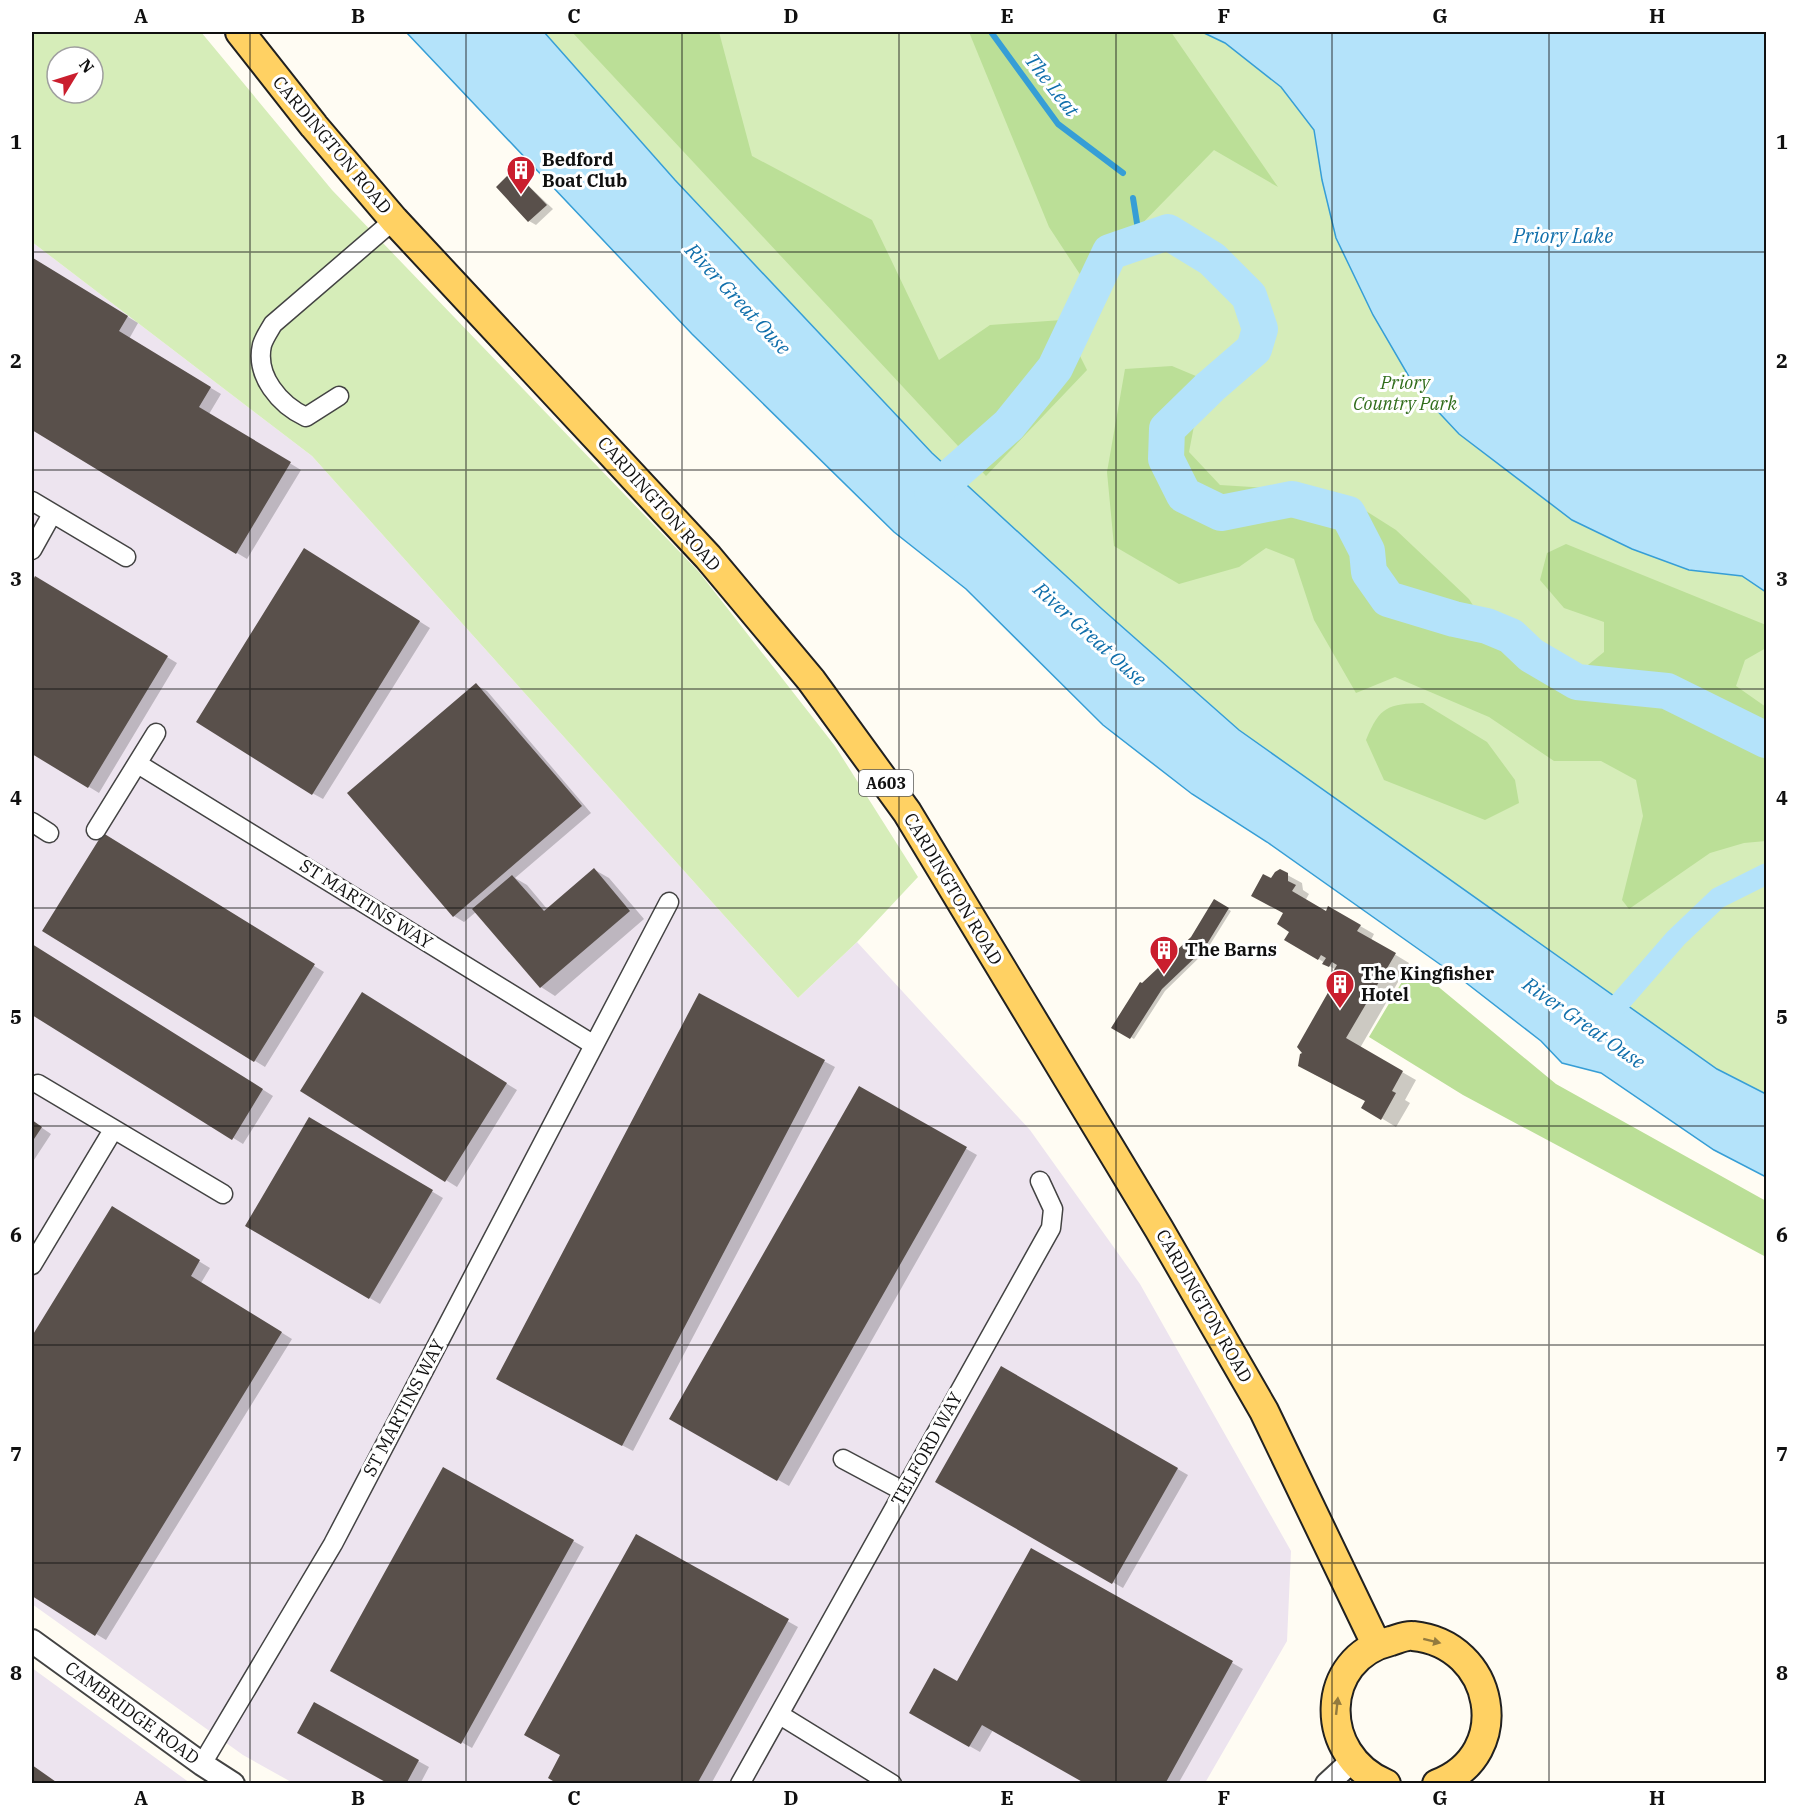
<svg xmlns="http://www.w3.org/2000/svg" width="1798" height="1815" viewBox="0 0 1798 1815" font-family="'IBM Plex Serif',serif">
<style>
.industrial{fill:#ede4ef}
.green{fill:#d6edb9;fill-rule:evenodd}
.forest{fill:#bbdf97}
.water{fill:#b4e3fa;stroke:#369ed6;stroke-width:1.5}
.shadow{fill:#0003}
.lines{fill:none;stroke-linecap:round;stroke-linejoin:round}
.stream{stroke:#369ed6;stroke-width:6}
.canal{stroke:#b4e3fa;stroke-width:21}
.river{stroke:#b4e3fa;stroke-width:36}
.building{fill:#59504b}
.minor-casing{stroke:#434343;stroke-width:21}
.tertiary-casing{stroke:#434343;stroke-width:26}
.primary-casing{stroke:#212121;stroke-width:32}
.minor{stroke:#fff;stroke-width:18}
.tertiary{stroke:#fff;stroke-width:22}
.primary{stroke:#ffd163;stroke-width:28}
.oneway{fill:#937a3e}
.grid{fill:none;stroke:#101010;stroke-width:1.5;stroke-opacity:0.55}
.labels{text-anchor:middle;stroke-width:6;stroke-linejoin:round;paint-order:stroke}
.shield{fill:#fff;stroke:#585858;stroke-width:1.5}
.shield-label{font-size:16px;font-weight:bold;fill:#101010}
.street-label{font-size:18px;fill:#101010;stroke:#fff}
.poi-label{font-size:18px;font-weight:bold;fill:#101010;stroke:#fff;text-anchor:start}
.park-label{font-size:18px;font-style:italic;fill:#306d1b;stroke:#fff}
.water-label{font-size:20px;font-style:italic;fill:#106fab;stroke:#fff}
.neatline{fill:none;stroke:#101010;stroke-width:2}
.grid-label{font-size:20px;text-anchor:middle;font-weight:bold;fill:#101010}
</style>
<rect width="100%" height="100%" fill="#fffcf3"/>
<path class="industrial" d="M32,242L312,456L798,998L857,942L1030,1130L1140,1284L1291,1551L1287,1641L1205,1783H293L243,1755L32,1604Z
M32,1668L190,1783H32Z"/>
<path class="green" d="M32,32H201L332,190L699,572L835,746L918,877L857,942L798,998L312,456L32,242ZM57,57H93V93H57Z
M544,32H1766V1094L1718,1070L1239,730L1102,609L932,453L675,180Z"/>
<path class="forest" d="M572,32H719L752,156L872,220L939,360L990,325L1062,320L1087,370L986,476Z
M969,32H1171L1278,187L1214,150L1085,282L1049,227Z
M1172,366L1203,379L1189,452L1220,485L1336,492L1396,530L1469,599L1494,639L1554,682L1583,669L1604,652V622L1564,608L1540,580L1547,553L1566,544L1766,625V648L1745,660L1736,686L1766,707V841L1744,843L1710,853L1629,909L1622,900L1643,816L1636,780L1601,761H1554L1489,717L1395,677L1356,693L1314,620L1294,559L1266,548L1239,567L1179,584L1114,546L1107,472L1125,369Z
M1423,703L1487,742L1515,780L1519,803L1485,820L1384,780L1366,740C1380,706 1388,704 1423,703Z
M1412,965L1556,1084L1766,1201V1257L1463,1095L1369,1037Z"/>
<path class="water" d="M406,32H544L675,180L932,453L1102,609L1239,730L1717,1069L1766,1094V1177L1714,1150L1601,1073L1562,1063L1541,1041L1465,982L1267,842L1192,794L1103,725L966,589L894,532L692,334Z
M1202,32H1766V592L1742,576L1689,570L1632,549L1572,520L1459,434L1415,387L1373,315L1336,238L1322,180L1314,130L1281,87L1225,43Z"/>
<path class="shadow" d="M514,172L553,209L536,225L529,221Z
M34,260L138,323L129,339L221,394L209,414L301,470L247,559L32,429V264Z
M315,556L430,628L323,799L312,793Z
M36,578L177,663L99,793L32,752V585Z
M476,685L487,691L591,813L515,878L527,885L548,910L595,870L609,878L644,919L555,996L541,987L476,912L464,922L454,916Z
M113,841L324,972L265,1067L44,931Z
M1280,871L1302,883L1303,890L1309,894L1305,901L1326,913L1329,908L1374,934L1371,940L1409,963L1360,1048L1416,1080L1405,1100L1410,1103L1396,1127L1363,1107L1367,1101L1314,1074L1336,982V970L1287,939L1291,931L1271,880Z
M1215,901L1231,911L1206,951L1165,991L1134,1039L1113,1027L1143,985L1192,938Z
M32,945L273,1096L243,1144L32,1013Z
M699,995L835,1067L633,1451L508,1385Z
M373,1000L517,1090L457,1187L302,1090Z
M859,1088L977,1155L789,1486L671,1419Z
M310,1119L443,1198L380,1304L247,1226Z
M32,1121L51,1134L32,1163Z
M112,1208L210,1268L201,1283L292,1339L106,1640L32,1595V1339Z
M1002,1368L1188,1475L1123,1588L937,1482Z
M443,1469L584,1547L472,1748L332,1670Z
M636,1536L798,1627L711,1784H561Z
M1032,1550L1243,1669L1178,1784H1089L993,1730L980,1752L911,1713L957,1683Z
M315,1704L429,1767L420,1784H391Z"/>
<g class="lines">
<path class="stream" d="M991,32L1058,124L1123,173
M1133,198L1140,242"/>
<path class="canal" d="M1602,1023L1676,938L1718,898L1766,874"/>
<path class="river" d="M932,493L1009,425L1055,368L1110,252L1168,232L1212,259L1249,296L1260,329L1254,349L1210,387L1167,429L1166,459L1184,495L1221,513L1292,499L1348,514L1367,551L1369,572L1388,599L1454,619L1487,626L1511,636L1531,655L1577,682L1667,691L1766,740"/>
</g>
<path class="building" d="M513,170L547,205L528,222L496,187Z
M33,258L128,316L119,331L211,387L199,407L291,462L236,554L32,430Z
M304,548L420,621L312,795L196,722Z
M35,576L168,656L88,788L32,754V582Z
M476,683L582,806L453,917L347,793Z
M103,833L315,964L254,1062L42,931Z
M594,868L630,911L540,988L472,909L512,875L544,911Z
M1280,869L1288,873V881L1296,885L1292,891L1326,911L1328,906L1361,925L1357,931L1396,953L1346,1038L1403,1071L1392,1091L1396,1093L1381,1120L1361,1108L1365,1101L1298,1066L1300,1054L1302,1053L1297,1047L1334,982L1331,975L1337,965L1332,962L1329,967L1322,964L1326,958L1321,955L1318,960L1284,940L1289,932L1277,924L1283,913L1251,896L1263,874L1271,878L1275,872Z
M1214,899L1229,908L1204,949L1162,989L1130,1039L1111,1028L1140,982L1142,983L1191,937Z
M32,944L263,1089L232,1140L32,1015Z
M362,992L507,1083L445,1182L300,1091Z
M699,993L825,1060L622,1446L496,1379Z
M859,1086L967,1147L777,1481L669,1419Z
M309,1117L433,1190L369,1299L245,1226Z
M32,1120L42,1127L32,1142Z
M112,1206L200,1260L191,1276L282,1332L95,1636L32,1596V1336Z
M1001,1366L1178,1468L1112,1584L935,1482Z
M443,1467L574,1540L461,1744L330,1671Z
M636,1534L789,1619L697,1784H558L548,1778L560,1755L524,1735Z
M1031,1548L1233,1661L1165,1784H1086L982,1725L969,1747L909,1713L934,1668L957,1681Z
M314,1702L419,1760L406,1784H389L297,1733Z
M32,1765L59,1784H32Z"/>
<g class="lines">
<g class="minor-casing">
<path id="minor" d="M339,396L306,417C280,405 255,376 262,345C264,338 269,331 273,324L394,220
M32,501L126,557
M32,550L52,514
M138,764L594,1045
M32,822L49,833
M96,830L156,733
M38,1084L223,1194
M32,1265L113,1130
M843,1459L903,1491
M780,1715L892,1784
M202,1764L333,1544L669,902
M740,1784L1051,1228L1053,1209L1040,1181"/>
</g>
<g class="tertiary-casing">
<path id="tertiary" d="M32,1641L202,1764L233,1784
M1327,1784L1352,1761"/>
</g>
<g class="primary-casing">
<path id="primary" d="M240,32L314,126L394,220L708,557L811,680L907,812L1159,1229L1264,1411L1376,1644
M1386,1784C1317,1755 1319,1658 1391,1641C1398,1639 1406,1635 1413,1636C1495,1644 1516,1754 1437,1784"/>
</g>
<use href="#minor" class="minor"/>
<use href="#tertiary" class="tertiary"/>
<use href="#primary" class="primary"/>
</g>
<defs><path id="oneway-solid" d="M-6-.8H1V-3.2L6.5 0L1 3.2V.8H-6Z" transform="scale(1.5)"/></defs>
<g class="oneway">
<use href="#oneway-solid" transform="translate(1432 1641) rotate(14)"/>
<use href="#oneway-solid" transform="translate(1337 1706) rotate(-84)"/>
</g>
<path class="grid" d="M250,32V1784M466,32V1784M682,32V1784M899,32V1784M1116,32V1784M1332,32V1784M1549,32V1784M32,252H1766M32,470H1766M32,689H1766M32,908H1766M32,1126H1766M32,1345H1766M32,1563H1766"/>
<defs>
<g id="building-pin" transform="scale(1.5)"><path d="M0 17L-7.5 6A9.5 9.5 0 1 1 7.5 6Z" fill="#ca1e2e" stroke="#fff"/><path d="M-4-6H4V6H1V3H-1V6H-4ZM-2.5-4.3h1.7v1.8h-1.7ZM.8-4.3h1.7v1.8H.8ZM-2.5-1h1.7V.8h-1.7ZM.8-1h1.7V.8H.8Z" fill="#fff"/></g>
</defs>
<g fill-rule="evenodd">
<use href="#building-pin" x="521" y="170"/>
<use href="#building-pin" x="1164" y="950"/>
<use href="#building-pin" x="1340" y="984"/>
</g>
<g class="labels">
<rect class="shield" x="859" y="770" width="54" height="26" rx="4.5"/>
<g class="shield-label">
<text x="886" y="789">A603</text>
</g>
<g class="street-label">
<text transform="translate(332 145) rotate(50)" y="6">CARDINGTON ROAD</text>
<text transform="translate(659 504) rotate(48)" y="6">CARDINGTON ROAD</text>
<text transform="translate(953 889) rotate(59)" y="6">CARDINGTON ROAD</text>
<text transform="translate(366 904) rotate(32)" y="6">ST MARTINS WAY</text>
<text transform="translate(1204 1306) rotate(60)" y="6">CARDINGTON ROAD</text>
<text transform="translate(404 1408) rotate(-62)" y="6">ST MARTINS WAY</text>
<text transform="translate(927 1449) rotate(-61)" y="6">TELFORD WAY</text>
<text transform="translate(132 1713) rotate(36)" y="6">CAMBRIDGE ROAD</text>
</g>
<g class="poi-label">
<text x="542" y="166">Bedford<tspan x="542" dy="21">Boat Club</tspan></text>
<text x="1185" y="956">The Barns</text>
<text x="1361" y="980">The Kingfisher<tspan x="1361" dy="21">Hotel</tspan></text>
</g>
<g class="park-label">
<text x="1405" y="389">Priory<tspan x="1405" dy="21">Country Park</tspan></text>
</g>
<g class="water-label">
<text transform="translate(1052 85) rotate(52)" y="7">The Leat</text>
<text x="1563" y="243">Priory Lake</text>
<text transform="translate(738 299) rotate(47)" y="7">River Great Ouse</text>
<text transform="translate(1090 634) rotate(42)" y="7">River Great Ouse</text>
<text transform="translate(1584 1023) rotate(35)" y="7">River Great Ouse</text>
</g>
</g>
<rect width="1798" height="1815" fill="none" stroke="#ffffff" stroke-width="66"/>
<g transform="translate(75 75) rotate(52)"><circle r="28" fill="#ffffff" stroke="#9f9f9f" stroke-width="1.5"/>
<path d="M0-4.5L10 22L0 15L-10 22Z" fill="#ca1e2e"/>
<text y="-9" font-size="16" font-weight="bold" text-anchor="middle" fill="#101010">N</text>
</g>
<rect x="33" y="33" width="1732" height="1749" class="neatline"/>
<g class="grid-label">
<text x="141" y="23">A</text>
<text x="358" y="23">B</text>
<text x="574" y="23">C</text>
<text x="791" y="23">D</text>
<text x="1007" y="23">E</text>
<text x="1224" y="23">F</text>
<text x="1440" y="23">G</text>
<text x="1657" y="23">H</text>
<text x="16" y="149">1</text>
<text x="1782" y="149">1</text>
<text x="16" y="368">2</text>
<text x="1782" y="368">2</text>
<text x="16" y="586">3</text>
<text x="1782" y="586">3</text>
<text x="16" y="805">4</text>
<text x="1782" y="805">4</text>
<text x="16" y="1024">5</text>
<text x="1782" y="1024">5</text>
<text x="16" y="1242">6</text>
<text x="1782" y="1242">6</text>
<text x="16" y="1461">7</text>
<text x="1782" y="1461">7</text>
<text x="16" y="1680">8</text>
<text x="1782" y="1680">8</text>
<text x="141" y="1805">A</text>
<text x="358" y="1805">B</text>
<text x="574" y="1805">C</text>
<text x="791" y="1805">D</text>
<text x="1007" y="1805">E</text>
<text x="1224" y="1805">F</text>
<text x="1440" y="1805">G</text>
<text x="1657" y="1805">H</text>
</g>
</svg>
